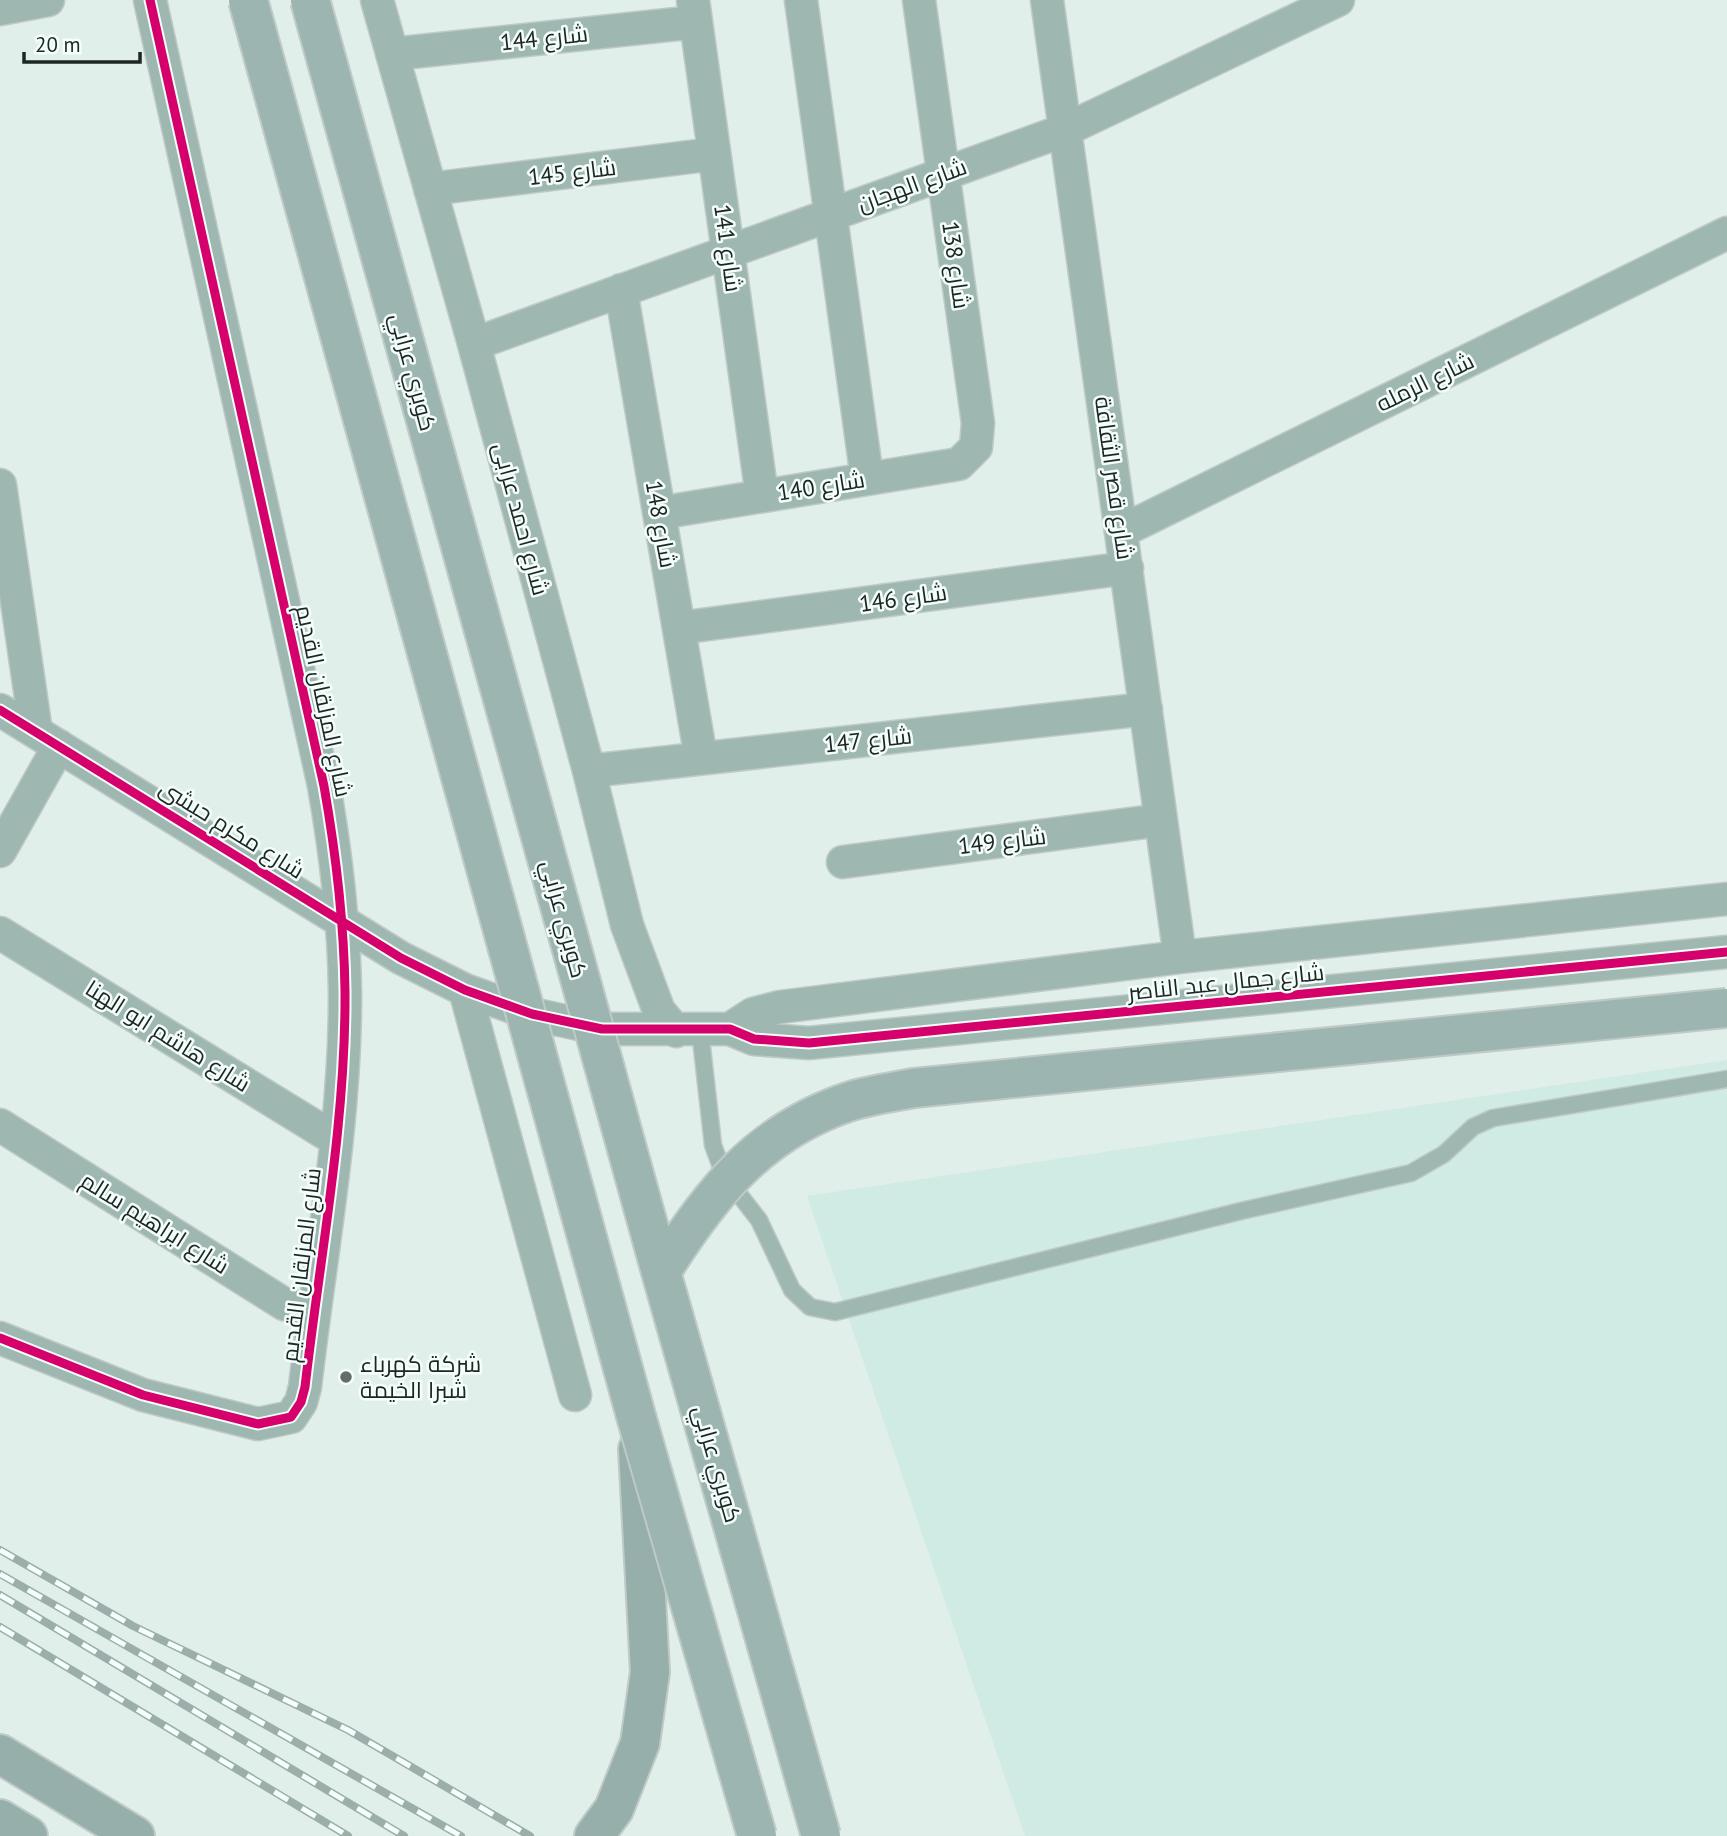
<svg xmlns="http://www.w3.org/2000/svg" width="1727" height="1836" viewBox="0 0 1727 1836" font-family="'PT Sans',Cairo,sans-serif">
<style>
.built{fill:#d0eae4}
.lines{fill:none;stroke-linecap:round;stroke-linejoin:round}
.service-casing{stroke:#bfcac6;stroke-width:19}
.minor-casing{stroke:#bfcac6;stroke-width:35}
.primary-casing{stroke:#bfcac6;stroke-width:42}
.service{stroke:#9fb7b1;stroke-width:16}
.minor{stroke:#9fb7b1;stroke-width:32}
.primary{stroke:#96afaa;stroke-width:38}
.rail-casing{stroke:#9baeaa;stroke-width:8}
.rail{stroke:#f4fefb;stroke-width:5;stroke-dasharray:16;stroke-linecap:butt}
.secondary-bridge-casing{stroke:#bfcac6;stroke-width:42;stroke-linecap:butt}
.secondary-bridge{stroke:#9cb5b0;stroke-width:38}
.cycleway-casing{stroke:#f4fefb;stroke-width:13}
.cycleway{stroke:#d6006c;stroke-width:9}
.poi-dot{fill:#626c6a;stroke:#f4fefb;stroke-width:2.5}
.labels{text-anchor:middle;stroke-width:5;stroke-linejoin:round;paint-order:stroke}
.street-label{font-size:23px;fill:#1d2624;stroke:#f4fefb}
.poi-label{font-size:23px;fill:#1d2624;stroke:#f4fefb;text-anchor:start}
</style>
<rect width="100%" height="100%" fill="#e1efeb"/>
<path class="built" d="M1727,1060V1836H1025L807,1196Z"/>
<g class="lines">
<g class="service-casing">
<path id="service" d="M700,1030L713,1145L724,1175L759,1220L792,1290L810,1307L835,1312L1241,1211L1411,1173L1444,1154L1473,1127L1493,1118L1727,1079"/>
</g>
<g class="minor-casing">
<path id="minor" d="M377,0L474,344L589,771L627,925L659,1011L676,1031
M693,0L762,496
M801,0L867,478
M1047,0L1180,957
M0,9L48,0
M392,54L696,22
M430,189L714,154
M621,290L701,758
M474,344L1065,130L1338,0
M0,485L36,732
M659,513L959,464L976,447L978,423L919,0
M1122,531L1727,233
M679,628L1127,568
M0,710L401,958L465,990L532,1014L602,1029H730L754,1039L809,1043L1727,952
M589,771L1146,709
M0,851L59,746
M843,862L1161,820
M0,933L335,1139
M465,990L575,1395
M730,1029L753,1014L780,1007L1180,957L1727,899
M0,1125L284,1304L299,1308L314,1306
M0,1338L143,1395L258,1424L291,1417L301,1402L305,1387C320,1256 346,1123 345,991C344,922 336,854 324,786L150,0"/>
</g>
<g class="primary-casing">
<path id="primary" d="M0,1754L135,1836
M0,1819L28,1836
M594,1836L614,1809L640,1743L650,1672L638,1449"/>
</g>
<use href="#service" class="service"/>
<use href="#minor" class="minor"/>
<use href="#primary" class="primary"/>
<g class="rail-casing">
<path id="rail" d="M0,1550L133,1626L348,1730L530,1836
M0,1574L461,1836
M0,1595L404,1836
M0,1627L348,1836"/>
</g>
<use href="#rail" class="rail"/>
<g class="secondary-bridge-casing">
<path id="secondary-bridge" d="M248,0L636,1416L757,1836
M310,0L661,1272L821,1836
M661,1272C710,1194 759,1131 851,1101C871,1095 893,1092 914,1088L1727,1008"/>
</g>
<use href="#secondary-bridge" class="secondary-bridge"/>
<g class="cycleway-casing">
<path id="cycleway" d="M0,710L401,958L465,990L532,1014L602,1029H730L754,1039L809,1043L1727,952
M0,1338L143,1395L258,1424L291,1417L301,1402L305,1387C320,1256 346,1123 345,991C344,922 336,854 324,786L150,0"/>
</g>
<use href="#cycleway" class="cycleway"/>
</g>
<circle class="poi-dot" cx="346" cy="1377" r="7"/>
<g class="labels">
<g class="street-label">
<text transform="translate(544 38) rotate(-6)" y="8">شارع 144</text>
<text transform="translate(572 172) rotate(-7)" y="8">شارع 145</text>
<text transform="translate(912 185) rotate(-20)" y="8">شارع الهجان</text>
<text transform="translate(728 248) rotate(82)" y="8">شارع 141</text>
<text transform="translate(956 265) rotate(82)" y="8">شارع 138</text>
<text transform="translate(413 372) rotate(75)" y="8">كوبري عرابي</text>
<text transform="translate(1425 382) rotate(-26)" y="8">شارع الرمله</text>
<text transform="translate(1114 478) rotate(82)" y="8">شارع قصر الثقافة</text>
<text transform="translate(821 486) rotate(-9)" y="8">شارع 140</text>
<text transform="translate(521 519) rotate(75)" y="8">شارع احمد عرابى</text>
<text transform="translate(661 524) rotate(80)" y="8">شارع 148</text>
<text transform="translate(903 598) rotate(-8)" y="8">شارع 146</text>
<text transform="translate(324 701) rotate(78)" y="8">شارع المزلقان القديم</text>
<text transform="translate(868 740) rotate(-6)" y="8">شارع 147</text>
<text transform="translate(232 829) rotate(32)" y="8">شارع مكرم حبشى</text>
<text transform="translate(1002 841) rotate(-7)" y="8">شارع 149</text>
<text transform="translate(564 919) rotate(75)" y="8">كوبري عرابي</text>
<text transform="translate(1226 982) rotate(-6)" y="8">شارع جمال عبد الناصر</text>
<text transform="translate(168 1036) rotate(32)" y="8">شارع هاشم ابو الهنا</text>
<text transform="translate(155 1223) rotate(32)" y="8">شارع ابراهيم سالم</text>
<text transform="translate(301 1265) rotate(-83)" y="8">شارع المزلقان القديم</text>
<text transform="translate(717 1464) rotate(74)" y="8">كوبري عرابي</text>
</g>
<g class="poi-label">
<text x="360" y="1372">شركة كهرباء<tspan x="360" dy="26">شبرا الخيمة</tspan></text>
</g>
</g>
<path d="M24 52v10h116v-10" fill="none" stroke="#1d2624" stroke-width="3.5"/>
<text x="35" y="52" font-size="21" fill="#1d2624" stroke="#f4fefb" stroke-width="5" paint-order="stroke">20 m</text>
</svg>
